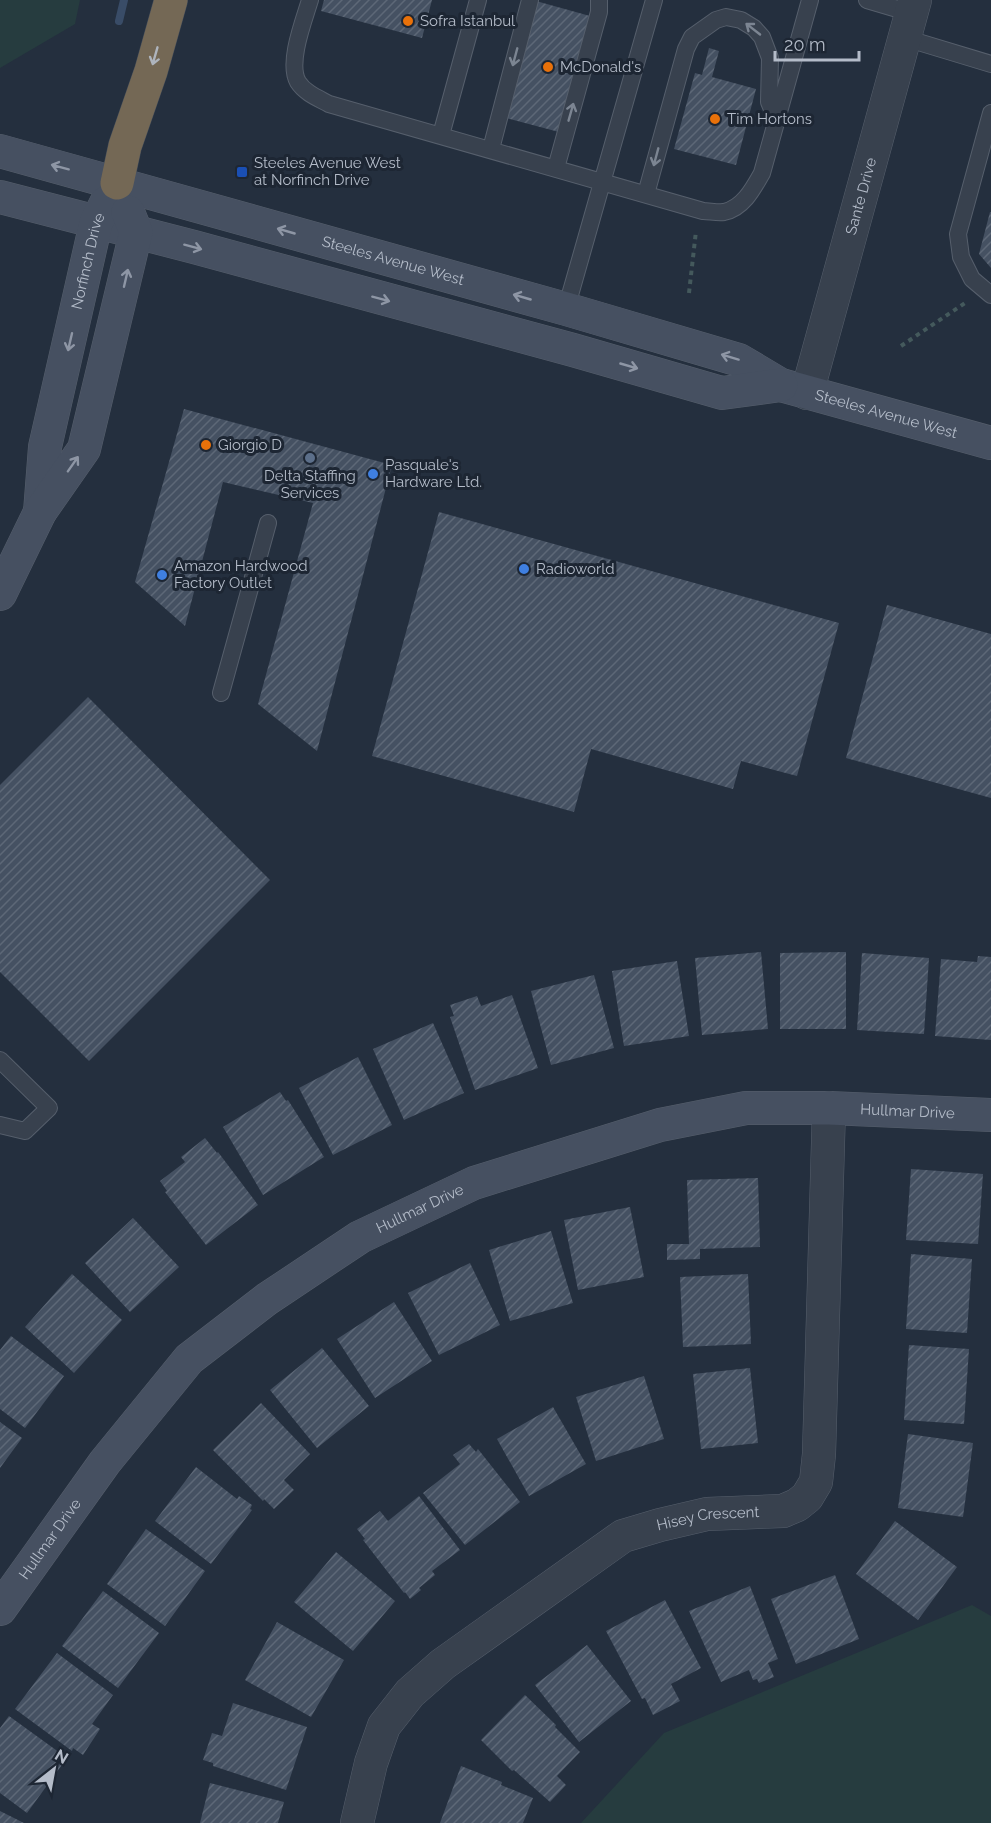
<svg xmlns="http://www.w3.org/2000/svg" width="991" height="1823" viewBox="0 0 991 1823" font-family="Raleway,sans-serif">
<style>
.green{fill:#263c3f}
.lines{fill:none;stroke-linecap:round;stroke-linejoin:round}
.stream{stroke:#394c67;stroke-width:8}
.building{fill:url(#building-hatch)}
.lane-casing{stroke:#565f6c;stroke-width:18}
.street-casing{stroke:#565f6c;stroke-width:34}
.secondary-casing{stroke:#565f6c;stroke-width:34}
.highway-casing{stroke:#434c59;stroke-width:34}
.path{stroke:#44595c;stroke-width:4;stroke-dasharray:4.5 4.5;stroke-linecap:butt}
.lane{stroke:#38414e;stroke-width:16}
.street{stroke:#38414e;stroke-width:33}
.secondary{stroke:#465061;stroke-width:33}
.highway{stroke:#746855;stroke-width:33}
.oneway{stroke:#7c8592}
.oneway2{stroke:#aeb4bd}
.oneway3{stroke:#8e96a5}
.food-dot{fill:#e8710a;stroke:#1d2633;stroke-width:2}
.transit-dot{fill:#1a4fb4;stroke:#1d2633;stroke-width:2}
.service-dot{fill:#5c6f8a;stroke:#1d2633;stroke-width:2}
.shop-dot{fill:#3f7fe0;stroke:#1d2633;stroke-width:2}
.labels{text-anchor:middle;stroke-width:6;stroke-linejoin:round;paint-order:stroke}
.poi-label{font-size:15px;fill:#b4bcc9;stroke:#1d2633;text-anchor:start}
.street-label{font-size:15px;fill:#b4bcc9;stroke:#1d2633}
</style>
<defs>
<pattern id="building-hatch" width="6" height="6" patternUnits="userSpaceOnUse" patternTransform="scale(1.5)"><rect width="6" height="6" fill="#455162"/><path d="M-1 1l2-2M0 6l6-6M5 7l2-2" fill="none" stroke="#5d6877"/></pattern>
</defs>
<rect width="100%" height="100%" fill="#242f3e"/>
<path class="green" d="M0,0H80L75,24L0,68Z
M972,1605L991,1616V1823H581L664,1733Z"/>
<g class="lines">
<path class="stream" d="M119,21L124,0"/>
</g>
<path class="building" d="M324,0H432L422,38L321,11Z
M536,1L590,16L559,132L506,118Z
M709,48L719,51L712,77L756,89L736,165L674,149L695,73L702,75Z
M990,212H991V268L979,254Z
M184,409L392,465L317,751L258,704L313,503L223,482L185,626L135,582Z
M439,512L839,623L797,776L741,761L733,789L591,749L574,812L372,756Z
M887,605L991,634V798L846,758Z
M88,697L270,880L89,1061L0,972V785Z
M761,952L768,1029L702,1035L695,958Z
M846,952V1029H780V953Z
M862,953L929,958L924,1034L857,1030Z
M978,956L991,957V1040L935,1036L941,959L977,962Z
M677,961L689,1036L624,1046L612,971Z
M594,975L614,1048L551,1065L531,991Z
M512,995L538,1068L475,1090L450,1017L454,1016L450,1005L477,996L481,1006Z
M433,1023L464,1093L404,1120L373,1049Z
M358,1057L392,1125L333,1155L299,1088Z
M280,1092L286,1101L288,1100L324,1157L263,1195L223,1127Z
M205,1138L217,1153L218,1152L258,1205L206,1245L165,1192L167,1191L160,1181L185,1162L181,1157Z
M911,1169L983,1174L978,1244L906,1240Z
M758,1178L760,1247L700,1249V1259L667,1260V1244H689L687,1180Z
M630,1207L644,1277L578,1290L564,1220Z
M133,1218L179,1267L130,1312L85,1263Z
M551,1231L573,1303L510,1321L489,1250Z
M911,1254L972,1259L967,1333L906,1329Z
M470,1263L500,1325L439,1355L408,1293Z
M72,1274L122,1320L74,1373L25,1327Z
M748,1274L751,1344L683,1347L680,1277Z
M394,1302L432,1361L375,1398L337,1339Z
M11,1336L64,1376L25,1428L0,1409V1350Z
M909,1345L969,1349L964,1424L904,1420Z
M322,1348L369,1406L317,1448L270,1390Z
M750,1368L758,1443L701,1449L693,1374Z
M644,1376L664,1439L596,1461L576,1397Z
M261,1403L310,1454L284,1480L294,1490L274,1509L264,1499L263,1501L213,1450Z
M553,1407L586,1464L529,1496L497,1439Z
M0,1422L22,1438L0,1468Z
M908,1434L973,1443L963,1517L898,1508Z
M469,1444L476,1452L478,1449L520,1502L465,1545L423,1493L460,1464L453,1455Z
M196,1467L237,1499L239,1496L252,1505L250,1509L252,1510L211,1564L155,1521Z
M419,1496L460,1550L432,1571L435,1575L419,1588L421,1590L410,1599L405,1592L404,1593L363,1540L365,1539L357,1529L380,1511L388,1521Z
M895,1521L957,1567L918,1620L856,1574Z
M146,1529L205,1571L165,1626L107,1584Z
M336,1552L395,1601L353,1651L294,1602Z
M835,1575L859,1639L796,1664L771,1599Z
M750,1586L778,1659L768,1663L774,1677L759,1683L757,1679L753,1680L749,1670L721,1682L689,1611Z
M103,1591L159,1633L118,1688L62,1646Z
M665,1600L701,1668L671,1684L680,1701L653,1715L645,1698L642,1699L606,1631Z
M277,1622L344,1660L311,1717L245,1680Z
M587,1645L631,1701L579,1742L535,1685Z
M57,1653L113,1695L92,1724L100,1729L83,1755L73,1748L72,1751L15,1709Z
M525,1695L556,1725L555,1727L580,1752L557,1776L566,1785L550,1802L514,1770L512,1771L481,1740Z
M233,1703L307,1727L286,1790L213,1766V1763L203,1760L212,1733L222,1736Z
M9,1716L67,1758L27,1813L0,1793V1728Z
M461,1766L502,1782L501,1785L533,1798L523,1823H440Z
M210,1783L284,1802L278,1823H200Z
M0,1811L24,1823H0Z"/>
<g class="lines">
<g class="lane-casing">
<path id="lane" d="M310,0C304,20 287,63 298,82C305,93 318,98 329,104L703,211C709,211 718,213 724,212C743,208 753,189 762,173L810,0
M867,0L911,13
M905,38L991,64
M991,113L958,234L961,257L972,279L991,295
M441,135L478,0
M491,149L530,0
M556,168L599,12V0
M646,194L686,49L692,37L716,20L726,17L741,20L754,28L762,37L770,58L769,102L777,121
M566,309L654,0
M221,693L268,523
M0,1060L49,1108L25,1131L0,1125"/>
</g>
<g class="street-casing">
<g id="street">
<path id="s1" d="M807,393L915,0"/>
<path id="s2" d="M357,1823L371,1763L384,1726L410,1693L443,1664L623,1536L660,1525L707,1514L783,1511L797,1505L807,1497L816,1482L819,1454L829,1108"/>
</g>
</g>
<g class="secondary-casing">
<g id="secondary">
<path id="s3" d="M0,151L566,309L739,360L781,385L991,443"/>
<path d="M0,197L194,247L573,350L722,393L781,385"/>
<path id="s4" d="M40,512L45,447L96,223L106,203"/>
<path d="M0,594L40,512L84,449L136,232L128,212"/>
<path id="s5" d="M0,1609L105,1462L189,1359L267,1299L360,1237L474,1183L660,1125L746,1108H829L991,1115"/>
</g>
</g>
<g class="highway-casing">
<path id="highway" d="M117,183L125,146L151,71L171,0"/>
</g>
<path class="path" d="M689,293L696,231
M901,346L965,303"/>
<use href="#lane" class="lane"/>
<use href="#street" class="street"/>
<use href="#secondary" class="secondary"/>
<use href="#highway" class="highway"/>
</g>
<defs><path id="oneway-shaft" d="M-6 0H5M1.5-3L5.5 0L1.5 3" fill="none" stroke-width="1.6" stroke-linecap="round" stroke-linejoin="round" transform="scale(1.5)"/></defs>
<g class="oneway">
<use href="#oneway-shaft" transform="translate(753 29) rotate(-142)"/>
<use href="#oneway-shaft" transform="translate(515 57) rotate(105)"/>
<use href="#oneway-shaft" transform="translate(571 112) rotate(-74)"/>
<use href="#oneway-shaft" transform="translate(656 157) rotate(105)"/>
</g>
<use class="oneway2" href="#oneway-shaft" transform="translate(155 56) rotate(106)"/>
<g class="oneway3">
<use href="#oneway-shaft" transform="translate(60 167) rotate(-165)"/>
<use href="#oneway-shaft" transform="translate(286 231) rotate(-164)"/>
<use href="#oneway-shaft" transform="translate(193 247) rotate(15)"/>
<use href="#oneway-shaft" transform="translate(126 278) rotate(-77)"/>
<use href="#oneway-shaft" transform="translate(522 297) rotate(-164)"/>
<use href="#oneway-shaft" transform="translate(381 299) rotate(15)"/>
<use href="#oneway-shaft" transform="translate(70 342) rotate(103)"/>
<use href="#oneway-shaft" transform="translate(730 357) rotate(-163)"/>
<use href="#oneway-shaft" transform="translate(629 366) rotate(16)"/>
<use href="#oneway-shaft" transform="translate(73 464) rotate(-55)"/>
</g>
<g class="food-dot">
<circle cx="408" cy="21" r="6"/>
<circle cx="548" cy="67" r="6"/>
<circle cx="715" cy="119" r="6"/>
<circle cx="206" cy="445" r="6"/>
</g>
<rect class="transit-dot" x="236" y="166" width="12" height="12" rx="3"/>
<circle class="service-dot" cx="310" cy="458" r="6"/>
<g class="shop-dot">
<circle cx="373" cy="474" r="6"/>
<circle cx="524" cy="569" r="6"/>
<circle cx="162" cy="575" r="6"/>
</g>
<g class="labels">
<g class="poi-label">
<text x="420" y="26">Sofra Istanbul</text>
<text x="560" y="72">McDonald's</text>
<text x="727" y="124">Tim Hortons</text>
<text x="254" y="168">Steeles Avenue West<tspan x="254" dy="17">at Norfinch Drive</tspan></text>
<text x="218" y="450">Giorgio D</text>
<text x="385" y="470">Pasquale's<tspan x="385" dy="17">Hardware Ltd.</tspan></text>
<text x="310" y="481" text-anchor="middle">Delta Staffing<tspan x="310" dy="17">Services</tspan></text>
<text x="174" y="571">Amazon Hardwood<tspan x="174" dy="17">Factory Outlet</tspan></text>
<text x="536" y="574">Radioworld</text>
</g>
<g class="street-label">
<text dy="5" stroke="none"><textPath href="#s1" startOffset="204">Sante Drive</textPath></text>
<text dy="5" stroke="none"><textPath href="#s4" startOffset="256">Norfinch Drive</textPath></text>
<text dy="5" stroke="none"><textPath href="#s3" startOffset="408">Steeles Avenue West</textPath></text>
<text dy="5" stroke="none"><textPath href="#s3" startOffset="926">Steeles Avenue West</textPath></text>
<text dy="5" stroke="none"><textPath href="#s5" startOffset="1094">Hullmar Drive</textPath></text>
<text dy="5" stroke="none"><textPath href="#s5" startOffset="590">Hullmar Drive</textPath></text>
<text dy="5" stroke="none"><textPath href="#s2" startOffset="495">Hisey Crescent</textPath></text>
<text dy="5" stroke="none"><textPath href="#s5" startOffset="86">Hullmar Drive</textPath></text>
</g>
</g>
<g transform="translate(54 1769) rotate(31)" stroke="#1d2633" stroke-width="4.5" paint-order="stroke">
<path d="M0-4.5L10 22L0 15L-10 22Z" fill="#b4bcc9"/>
<text y="-9" font-size="16" font-weight="bold" text-anchor="middle" fill="#b4bcc9">N</text>
</g>
<path d="M775 51v9h84v-9" fill="none" stroke="#b4bcc9" stroke-width="3"/>
<text x="784" y="51" font-size="18" fill="#b4bcc9" stroke="#1d2633" stroke-width="4.5" paint-order="stroke">20 m</text>
</svg>
